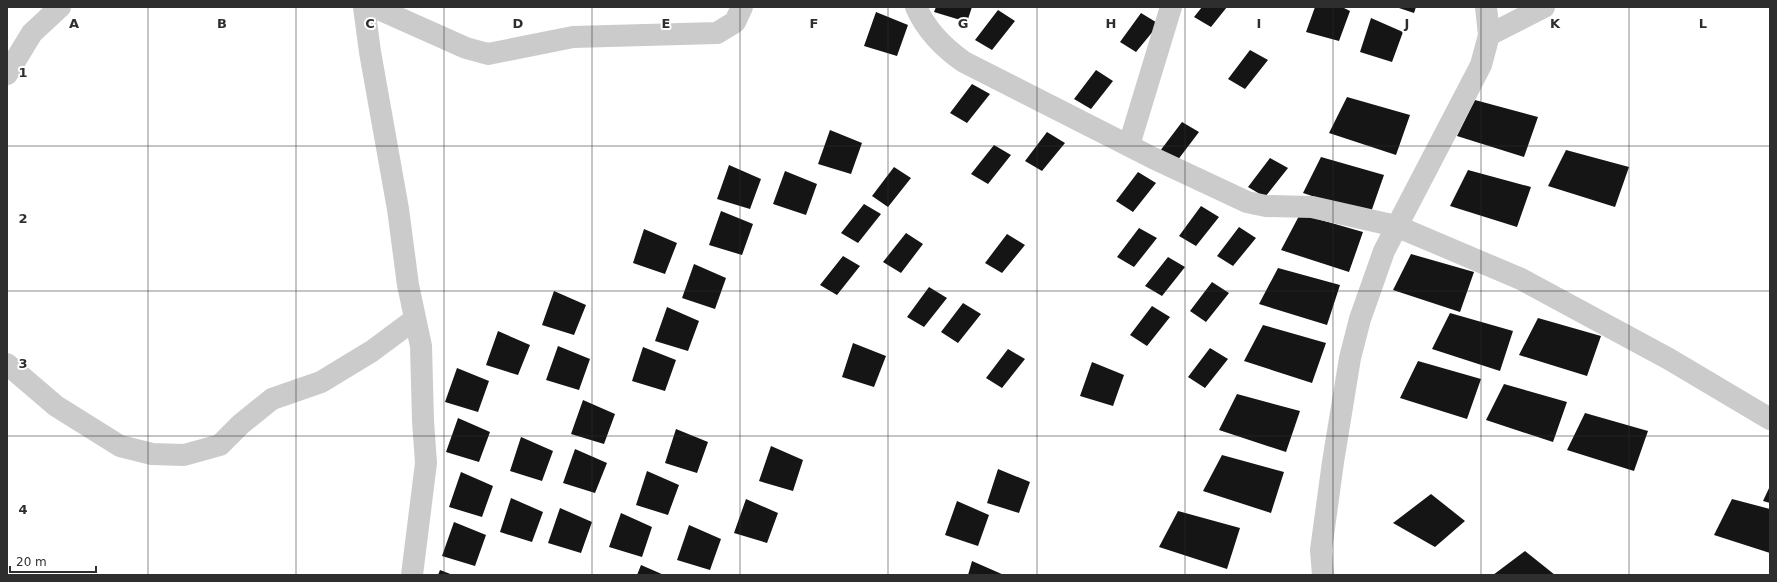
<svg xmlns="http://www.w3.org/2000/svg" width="1777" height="582" viewBox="0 0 1777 582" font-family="'DejaVu Sans',sans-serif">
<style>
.building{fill:#151515}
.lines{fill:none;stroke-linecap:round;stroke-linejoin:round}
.street{stroke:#cbcbcb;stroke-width:22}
.grid{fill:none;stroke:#2e2e2e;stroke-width:1;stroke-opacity:0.55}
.grid-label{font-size:13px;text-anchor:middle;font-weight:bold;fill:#2e2e2e;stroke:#fff;stroke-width:4;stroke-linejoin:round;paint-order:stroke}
</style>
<rect width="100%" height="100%" fill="#fff"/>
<path class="building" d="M936,7H972L967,22L934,12Z
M1202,7H1227L1211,27L1194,17Z
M1315,7H1342L1350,11L1339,41L1306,32Z
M1396,7H1416L1414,13Z
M998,10L1015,21L992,50L975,40Z
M876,12L908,25L897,56L864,46Z
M1141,13L1159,24L1136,52L1120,42Z
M1371,18L1403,32L1392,62L1360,52Z
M1250,50L1268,60L1245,89L1228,79Z
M1096,70L1113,81L1091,109L1074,99Z
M972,84L990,94L967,123L950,113Z
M1347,97L1410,115L1396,155L1329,133Z
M1475,100L1538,117L1524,157L1457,136Z
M1182,122L1199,132L1177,161L1160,151Z
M830,130L862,143L851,174L818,164Z
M1047,132L1065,143L1042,171L1025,161Z
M994,145L1011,155L988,184L971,174Z
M1566,150L1629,167L1615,207L1548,186Z
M1321,157L1384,175L1370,215L1303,193Z
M1270,158L1288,168L1265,197L1248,187Z
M729,165L761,179L750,209L717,199Z
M894,167L911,178L888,207L872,196Z
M1468,170L1531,187L1517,227L1450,206Z
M785,171L817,184L806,215L773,204Z
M1138,172L1156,183L1133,212L1116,201Z
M864,204L881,214L858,243L841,233Z
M1201,206L1219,217L1196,246L1179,236Z
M721,211L753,224L742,255L709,245Z
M1300,214L1363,232L1349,272L1281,250Z
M1239,227L1256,238L1233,266L1217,256Z
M1139,228L1157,238L1134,267L1117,257Z
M644,229L677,243L665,274L633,263Z
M906,233L923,244L901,273L883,262Z
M1007,234L1025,245L1002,273L985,263Z
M1411,254L1474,272L1460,312L1393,290Z
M843,256L860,266L837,295L820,285Z
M1168,257L1185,267L1162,296L1145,286Z
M694,264L726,278L715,309L682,298Z
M1278,268L1340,285L1327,325L1259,304Z
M1212,282L1229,293L1206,322L1190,311Z
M929,287L947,298L924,327L907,317Z
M554,291L586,305L574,335L542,325Z
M963,303L981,314L958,343L941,332Z
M1152,306L1170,317L1147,346L1130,335Z
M667,307L699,321L688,351L655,341Z
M1450,313L1513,331L1500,371L1432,349Z
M1538,318L1601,336L1587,376L1519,355Z
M1263,325L1326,343L1312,383L1244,361Z
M498,331L530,345L518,375L486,365Z
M853,343L886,356L874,387L842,377Z
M558,346L590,359L579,390L546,380Z
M643,347L676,360L665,391L632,381Z
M1210,348L1228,359L1205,388L1188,377Z
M1008,349L1025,359L1002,388L986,378Z
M1418,361L1481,379L1467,419L1400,398Z
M1092,362L1124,375L1113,406L1080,396Z
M457,368L489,381L478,412L445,402Z
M1504,384L1567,402L1553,442L1486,420Z
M1237,394L1300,411L1286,452L1219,430Z
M583,400L615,414L604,444L571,434Z
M1585,413L1648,431L1634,471L1567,450Z
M458,418L490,432L479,462L446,452Z
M676,429L708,442L697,473L665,463Z
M521,437L553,451L542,481L510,471Z
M771,446L803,460L793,491L759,481Z
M575,449L607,463L595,493L563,483Z
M1222,455L1284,472L1271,513L1203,491Z
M998,469L1030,482L1019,513L987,503Z
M647,471L679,485L668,515L636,505Z
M461,472L493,486L482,517L449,507Z
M1770,486V503L1763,501Z
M1431,494L1465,521L1435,547L1393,523Z
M511,498L543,512L532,542L500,532Z
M746,499L778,513L767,543L734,533Z
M1732,499L1770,509V553L1714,535Z
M957,501L989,515L978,546L945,535Z
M560,508L592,522L581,553L548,543Z
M1178,511L1240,528L1227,569L1159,547Z
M621,513L652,527L642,557L609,547Z
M454,522L486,535L475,566L442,556Z
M689,525L721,539L710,570L677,560Z
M1525,551L1555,575H1493Z
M972,561L1004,575H968Z
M641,565L664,575H637Z
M440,570L453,575H438Z"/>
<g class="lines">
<path class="street" d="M364,7L370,52L398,209L408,285L421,346L423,421L426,463L412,575
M374,7L466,48L488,54L573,37L717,33L735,22L742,7
M916,7C926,30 944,48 964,62L1153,158L1247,202L1266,206L1312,207L1396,226L1521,279L1669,359L1770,419
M1489,35L1544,7
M7,74L32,33L60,7
M1129,145L1171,7
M7,364L56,406L120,446L152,454L184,455L220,445L241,424L272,399L321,382L372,351L415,319
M1323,575L1321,550L1333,462L1350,358L1360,319L1384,251L1481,65L1489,35L1486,7"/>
</g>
<path class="grid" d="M148,7V575M296,7V575M444,7V575M592,7V575M740,7V575M888,7V575M1037,7V575M1185,7V575M1333,7V575M1481,7V575M1629,7V575M7,146H1770M7,291H1770M7,436H1770"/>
<g class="grid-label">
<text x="74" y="28">A</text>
<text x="222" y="28">B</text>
<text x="370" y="28">C</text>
<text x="518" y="28">D</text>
<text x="666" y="28">E</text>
<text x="814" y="28">F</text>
<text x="963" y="28">G</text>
<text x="1111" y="28">H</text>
<text x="1259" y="28">I</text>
<text x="1407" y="28">J</text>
<text x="1555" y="28">K</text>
<text x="1703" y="28">L</text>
<text x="23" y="77">1</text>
<text x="23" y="223">2</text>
<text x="23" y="368">3</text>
<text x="23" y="514">4</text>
</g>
<rect width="1777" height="582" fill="none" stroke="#2e2e2e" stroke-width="16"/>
<path d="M10 566v6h86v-6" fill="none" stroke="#2e2e2e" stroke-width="2"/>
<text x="16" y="566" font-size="12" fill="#2e2e2e" stroke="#ffffff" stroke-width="3" paint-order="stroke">20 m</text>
</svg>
